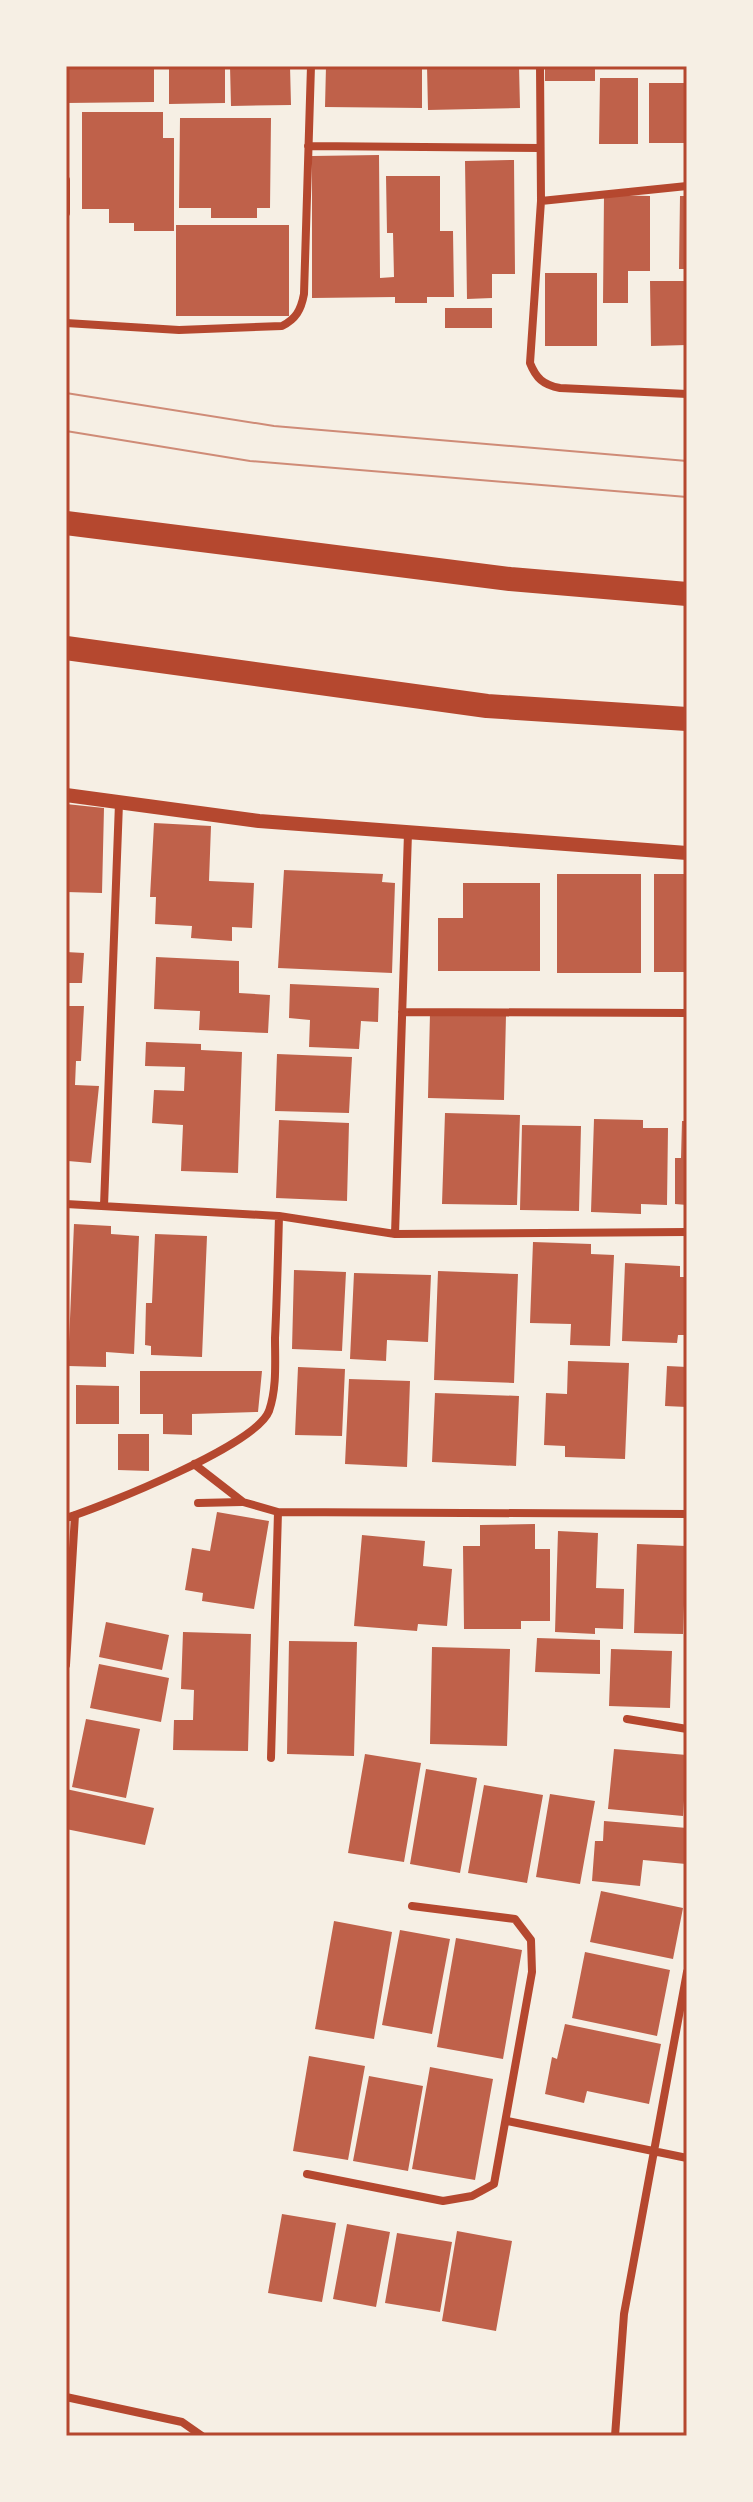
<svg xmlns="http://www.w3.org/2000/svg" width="753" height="2502" viewBox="0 0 753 2502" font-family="Ubuntu,sans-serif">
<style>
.building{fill:#bf614a}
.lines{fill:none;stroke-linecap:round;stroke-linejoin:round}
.minor{stroke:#b5482f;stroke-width:8}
.tertiary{stroke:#b5482f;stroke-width:14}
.motorway{stroke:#b5482f;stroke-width:24}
.tram{stroke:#cf8b77;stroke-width:2}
.neatline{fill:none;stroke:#b5482f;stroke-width:3}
</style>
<rect width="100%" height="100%" fill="#f6efe4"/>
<path class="building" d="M66,66H154V102L66,103Z
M169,66H225V103L169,104Z
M230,66H290L291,105L231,106Z
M326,66H422V108L325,107Z
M427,66H519L520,108L428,110Z
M545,66H595V81H545Z
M600,78H638V144H599Z
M649,83H687V143H649Z
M82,112H163V138H174V231H134V223H109V209H82Z
M180,118H271L270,208H257V218H211V208H179Z
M379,155L380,278L394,277L393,233H387L386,176H440V231H453L454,297H427V303H395V297L312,298V156Z
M514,160L515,274H492V298L467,299L465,161Z
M604,195L650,196V271H628V303H603Z
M680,196H687V269H679Z
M176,225H289V316H176Z
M545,273H597V346H545Z
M650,281H687V345L651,346Z
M445,308H492V328H445Z
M66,804L104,808L102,893L66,892Z
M154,823L211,826L209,881L254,883L252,928L232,927V941L191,938L192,926L155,924L156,897H150Z
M284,870L383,874L382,882L395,883L392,973L278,968Z
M557,874H641V973H557Z
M654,874H687V972H654Z
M463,883H540V971H438V918H463Z
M66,952L84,953L82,983H66Z
M156,957L239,961V993L270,995L268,1033L199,1030L200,1011L154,1009Z
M290,984L379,988L378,1022L361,1021L359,1049L309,1047L310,1020L289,1018Z
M66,1006H84L81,1061H76L75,1085L99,1086L91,1163L68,1161Z
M430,1013L506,1015L504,1100L428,1098Z
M146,1042L201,1044V1050L242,1052L238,1173L181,1171L183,1125L152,1123L154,1090L184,1091L185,1067L145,1066Z
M277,1054L352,1057L349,1113L275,1111Z
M445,1113L520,1115L517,1205L442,1204Z
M594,1119L643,1120V1128H668L667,1205L641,1204V1214L591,1212Z
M279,1120L349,1123L347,1201L276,1198Z
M682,1121H687V1205L675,1204V1158H681Z
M522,1125L581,1126L579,1211L520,1210Z
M74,1224L111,1226V1234L139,1236L134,1354L106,1352V1367L68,1366Z
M155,1234L207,1236L202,1357L151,1355V1346L145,1345L146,1303H152Z
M533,1242L591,1244V1254L614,1255L610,1346L570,1345L571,1324L530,1323Z
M625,1263L680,1266V1277H687V1335H678L677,1343L622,1341Z
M294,1270L346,1272L342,1351L292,1349Z
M438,1271L518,1274L514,1383L434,1380Z
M354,1273L431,1275L428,1342L387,1340L386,1361L350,1359Z
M568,1361L629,1363L625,1459L565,1457V1446L544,1445L546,1393L567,1394Z
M667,1366L687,1367V1407L665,1406Z
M298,1367L345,1369L342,1436L295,1435Z
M140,1371H262L258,1412L192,1414V1435L163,1434V1414H140Z
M349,1379L410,1381L407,1467L345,1464Z
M76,1385L119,1386V1424H76Z
M435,1393L519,1396L516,1466L432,1462Z
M118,1434H149V1471L118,1470Z
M217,1512L269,1521L254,1609L202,1601L203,1593L185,1590L192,1548L210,1551Z
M535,1524V1549H550V1621H521V1629H464L463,1546H480V1525Z
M558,1531L598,1533L596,1588L624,1589L623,1629L595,1628V1634L555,1632Z
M362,1535L425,1541L423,1566L452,1569L447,1626L418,1624L417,1631L354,1626Z
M637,1544L686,1546L683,1634L634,1633Z
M106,1622L169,1635L162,1670L99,1657Z
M183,1632L251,1634L248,1751L173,1750L174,1720H193L194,1690L181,1689Z
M537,1638L600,1640V1674L535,1672Z
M289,1641L357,1642L354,1756L287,1754Z
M432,1647L510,1649L507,1746L430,1744Z
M611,1649L672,1651L670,1708L609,1706Z
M99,1664L169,1678L161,1722L90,1708Z
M86,1719L140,1729L126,1798L72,1787Z
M614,1749L687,1755L683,1816L608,1809Z
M365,1754L421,1763L404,1862L348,1853Z
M426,1769L477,1778L460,1873L410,1864Z
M484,1785L543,1795L527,1883L468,1873Z
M66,1789L154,1808L145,1845L66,1829Z
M550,1794L595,1801L580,1884L536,1877Z
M604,1821L687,1828L686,1864L643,1860L640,1886L592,1881L595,1841H603Z
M601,1891L683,1908L673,1959L590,1942Z
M334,1921L392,1932L374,2039L315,2029Z
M400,1930L450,1939L432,2034L382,2025Z
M456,1938L522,1950L503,2059L437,2047Z
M585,1952L670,1970L657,2036L572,2018Z
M565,2024L661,2044L649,2104L587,2091L584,2103L545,2094L552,2057L557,2059Z
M309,2056L365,2066L348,2160L293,2151Z
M430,2067L493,2079L475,2180L412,2169Z
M369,2076L423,2086L408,2171L353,2161Z
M282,2214L336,2223L322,2302L268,2293Z
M347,2224L390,2232L376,2307L333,2299Z
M457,2231L512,2241L496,2331L442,2321Z
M397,2233L452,2242L440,2312L385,2303Z"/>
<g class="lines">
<path class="minor" d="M540,66L541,201L530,363C536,378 543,385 560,388L687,394
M308,146L540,148
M66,180V213
M541,201L687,186
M66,323L179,330L282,326C296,319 301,310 304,294L311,66
M402,1012L687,1013
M66,1204L279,1216L395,1234L687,1232
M104,1206L119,803
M395,1234L408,833
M194,1464L243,1502L278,1512L687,1514
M198,1503L242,1502
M66,1518C104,1506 256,1445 269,1411C277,1388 275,1362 275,1338C277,1297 278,1256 279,1216
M66,1665L75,1515
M627,1719L687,1729
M271,1758L278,1512
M507,2121L687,2158
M307,2174L443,2201L472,2196L494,2184L532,1972L531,1940L515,1919L412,1906
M66,2397L182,2422L202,2436
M615,2436L624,2314L687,1972"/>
<path class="tertiary" d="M66,795L259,821L687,853"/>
<path class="motorway" d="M66,523L510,579L687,594
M66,648L487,706L687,719"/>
<path class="tram" d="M66,393L274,426L687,461
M66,431L250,461L687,497"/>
</g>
<rect width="753" height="2502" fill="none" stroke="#f6efe4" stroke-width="136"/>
<rect x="68" y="68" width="617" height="2366" class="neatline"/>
</svg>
